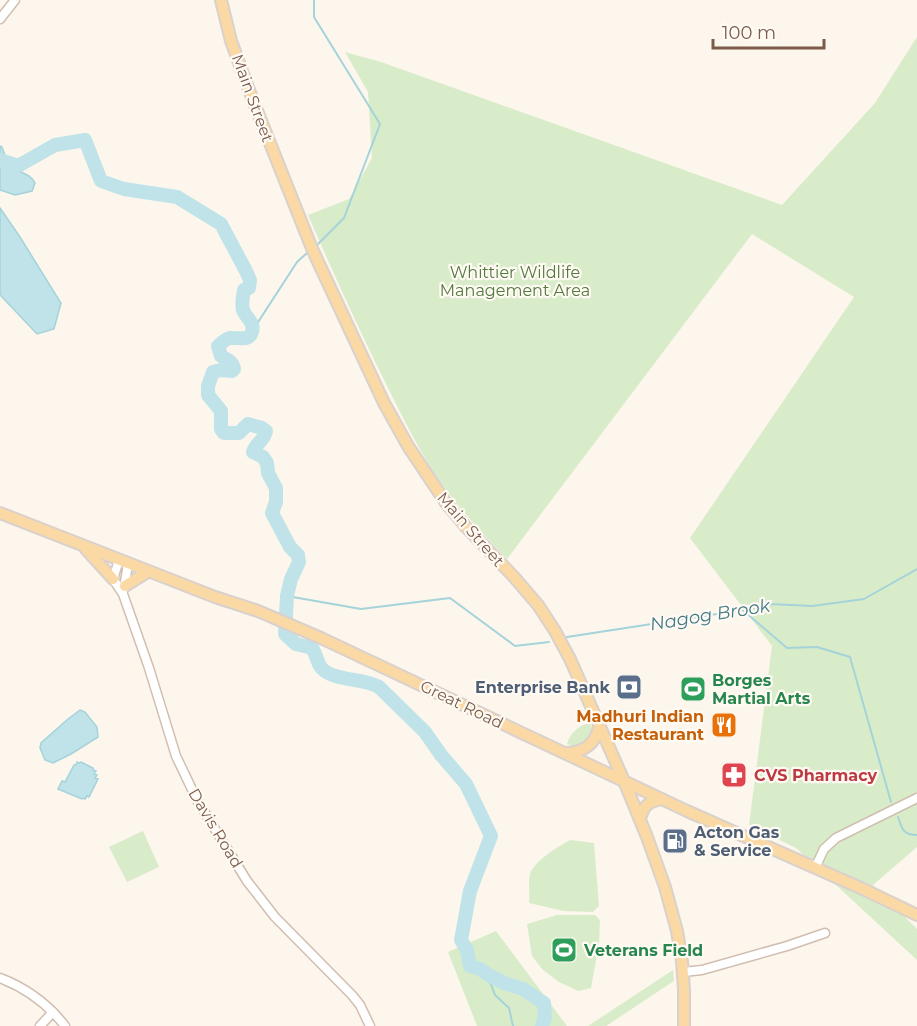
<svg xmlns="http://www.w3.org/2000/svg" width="917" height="1026" viewBox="0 0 917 1026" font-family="Montserrat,sans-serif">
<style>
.green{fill:#d8ecc9}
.water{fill:#bfe3e8;stroke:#a5d3da;stroke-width:1.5}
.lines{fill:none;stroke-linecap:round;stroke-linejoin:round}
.stream{stroke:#a5d3da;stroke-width:2}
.river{stroke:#bfe3e8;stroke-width:14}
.minor-casing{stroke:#d1beb0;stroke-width:11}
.major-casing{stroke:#dad1cd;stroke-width:14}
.minor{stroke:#fff;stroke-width:8}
.major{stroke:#fbd9a5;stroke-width:10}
.labels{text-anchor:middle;stroke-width:4.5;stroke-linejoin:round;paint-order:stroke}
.street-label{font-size:16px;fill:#7a5c4d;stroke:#fffaf3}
.park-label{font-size:16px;fill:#537a41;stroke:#fffaf3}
.leisure-label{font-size:16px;font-weight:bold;fill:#27864d;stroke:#fffaf3;text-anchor:start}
.service-label{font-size:16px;font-weight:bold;fill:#4e5e75;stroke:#fffaf3;text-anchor:end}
.food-label{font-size:16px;font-weight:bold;fill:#c56008;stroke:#fffaf3;text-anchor:end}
.health-label{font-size:16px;font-weight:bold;fill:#be3a42;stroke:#fffaf3;text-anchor:start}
.water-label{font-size:18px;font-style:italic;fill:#437c86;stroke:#fffaf3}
</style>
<rect width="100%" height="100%" fill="#fdf6ec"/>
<path class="green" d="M917,37V847L873,885L917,929V960L796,848L749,825L772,646L690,538L854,297L752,234L507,559C484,535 461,511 442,484C421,455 406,423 390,392C361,334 334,275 308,215L349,199L372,158L368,92L345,52L381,62L782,205L875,103Z
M590,723L592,728L590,738L578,747L567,744C570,733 579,725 590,723Z
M143,831L159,867L127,882L109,847Z
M570,840L594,843L599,906L593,912L564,911L529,903C530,894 528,882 530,874C534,861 559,846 570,840Z
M557,915H595L600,920L599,944L591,988L578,991L559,982L542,969L532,956L527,924Z
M496,931L567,1026H477L448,952Z
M673,970L674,981L606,1026H588Z"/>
<path class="water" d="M0,146L2,147C5,157 10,167 19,171C27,175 30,175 35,183L32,191L15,195L0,190Z
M0,208L20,237L61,303L54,329L37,334L0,295Z
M80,710L85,712L97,727L98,737L71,754L53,763L45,760L40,748L41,743L68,719Z
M77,762L79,763L81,762L93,768V770L96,771L94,774L97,775L95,778L98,779L89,797L87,796L85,799L84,798L82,799L58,789L62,781L65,782L74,765H76Z"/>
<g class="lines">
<path class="stream" d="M314,0V17L380,124L344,218L316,246
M253,330L297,262L307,253
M287,596L361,609L450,598L515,646L549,642
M744,611L787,648L817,647L850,657L891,802
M567,637L743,610L770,604L812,606L864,599L917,569
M898,817C902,829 903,835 917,835
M487,974L495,995L509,1008L513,1026"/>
<path class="river" d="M0,160L18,166L55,145L85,140L101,181L124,189L177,197L221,224L246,271L250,280L249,288L244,290C243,297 241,304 243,310C246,318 255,322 252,332C249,342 238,337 230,338C225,339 222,343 218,346L221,356C227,360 233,361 234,369L232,371L221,370L213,372L208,386V395L221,411V429L224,433H239L248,424L262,428L266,431C265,440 255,444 253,452L263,457L267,463L268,473L276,488V502L272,513L290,547L298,555L299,562L291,579L287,596L285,634L296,644L312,648C316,654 317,661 320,666C329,681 364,678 379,687L425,732L441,755L466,784L491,836L470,891L461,940L467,950L470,966L480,969L487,974L504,983L523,989L544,1003L545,1017L542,1026"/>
<g class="minor-casing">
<path id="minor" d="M0,19L15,0
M119,560L113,579L123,594L149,668L176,756L197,800L247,881L275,917L352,995L360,1005L370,1026
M124,588L128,564
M815,868L824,849L836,838L917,798
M683,972L702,970L787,946L825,933
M0,978C26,988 48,1004 65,1026
M40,1026L53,1012"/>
</g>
<g class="major-casing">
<path id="major" d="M221,0L231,41L252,98L313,251L384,403L408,446L446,503L466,527L514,577L538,605L555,631L570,659L624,781L647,837L665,887L677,931L682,961L684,990V1026
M0,513L215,597L258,611L321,638L687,811L863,889L917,915
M85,548L113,579
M125,586L149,571
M566,753C584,752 595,745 599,727
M640,819C644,805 648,802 662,799"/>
</g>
<use href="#minor" class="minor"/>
<use href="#major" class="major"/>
</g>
<defs>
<g id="bank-square" transform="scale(1.35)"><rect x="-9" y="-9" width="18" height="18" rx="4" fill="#5c6f8a" stroke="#fffaf3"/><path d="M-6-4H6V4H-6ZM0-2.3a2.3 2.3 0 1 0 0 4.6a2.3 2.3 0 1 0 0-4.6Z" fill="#fff"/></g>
<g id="stadium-square" transform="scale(1.35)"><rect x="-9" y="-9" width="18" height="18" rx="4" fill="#2e9e5b" stroke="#fffaf3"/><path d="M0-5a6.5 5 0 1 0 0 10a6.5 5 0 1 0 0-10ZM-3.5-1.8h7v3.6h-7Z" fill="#fff"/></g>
<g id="restaurant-square" transform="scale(1.35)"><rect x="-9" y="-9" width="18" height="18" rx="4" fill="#e8710a" stroke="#fffaf3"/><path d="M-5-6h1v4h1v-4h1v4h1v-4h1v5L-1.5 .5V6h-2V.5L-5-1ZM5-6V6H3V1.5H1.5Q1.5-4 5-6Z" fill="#fff"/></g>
<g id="pharmacy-square" transform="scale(1.35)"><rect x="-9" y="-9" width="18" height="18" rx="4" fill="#e0444e" stroke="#fffaf3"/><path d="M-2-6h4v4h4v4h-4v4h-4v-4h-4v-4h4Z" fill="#fff"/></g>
<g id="fuel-square" transform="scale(1.35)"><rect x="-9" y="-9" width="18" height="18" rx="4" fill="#5c6f8a" stroke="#fffaf3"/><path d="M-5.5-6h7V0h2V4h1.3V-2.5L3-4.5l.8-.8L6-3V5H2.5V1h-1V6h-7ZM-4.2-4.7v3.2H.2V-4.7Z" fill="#fff"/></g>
</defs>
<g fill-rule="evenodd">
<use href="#bank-square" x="629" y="687"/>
<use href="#stadium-square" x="693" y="689"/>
<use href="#restaurant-square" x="724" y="725"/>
<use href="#pharmacy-square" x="734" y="775"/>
<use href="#fuel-square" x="675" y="841"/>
<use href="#stadium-square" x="564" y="950"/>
</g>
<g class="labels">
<g class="street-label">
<text transform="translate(253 98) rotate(70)" y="6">Main Street</text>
<text transform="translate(471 529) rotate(49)" y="6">Main Street</text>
<text transform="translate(462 704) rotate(26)" y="6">Great Road</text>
<text transform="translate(216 828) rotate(59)" y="6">Davis Road</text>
</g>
<g class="park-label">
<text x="515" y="278">Whittier Wildlife<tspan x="515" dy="18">Management Area</tspan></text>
</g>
<g class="leisure-label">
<text x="712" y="686">Borges<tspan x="712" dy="18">Martial Arts</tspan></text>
<text x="584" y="956">Veterans Field</text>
</g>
<g class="service-label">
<text x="610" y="693">Enterprise Bank</text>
<text x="694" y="838" text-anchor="start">Acton Gas<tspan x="694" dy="18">&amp; Service</tspan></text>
</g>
<g class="food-label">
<text x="704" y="722">Madhuri Indian<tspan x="704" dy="18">Restaurant</tspan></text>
</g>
<g class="health-label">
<text x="754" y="781">CVS Pharmacy</text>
</g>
<g class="water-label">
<text transform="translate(710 615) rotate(-9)" y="6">Nagog Brook</text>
</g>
</g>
<path d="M713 39v9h111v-9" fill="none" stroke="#7a5c4d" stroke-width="3"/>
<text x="722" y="39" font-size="18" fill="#7a5c4d" stroke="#fffaf3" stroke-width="4.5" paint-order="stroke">100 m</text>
</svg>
